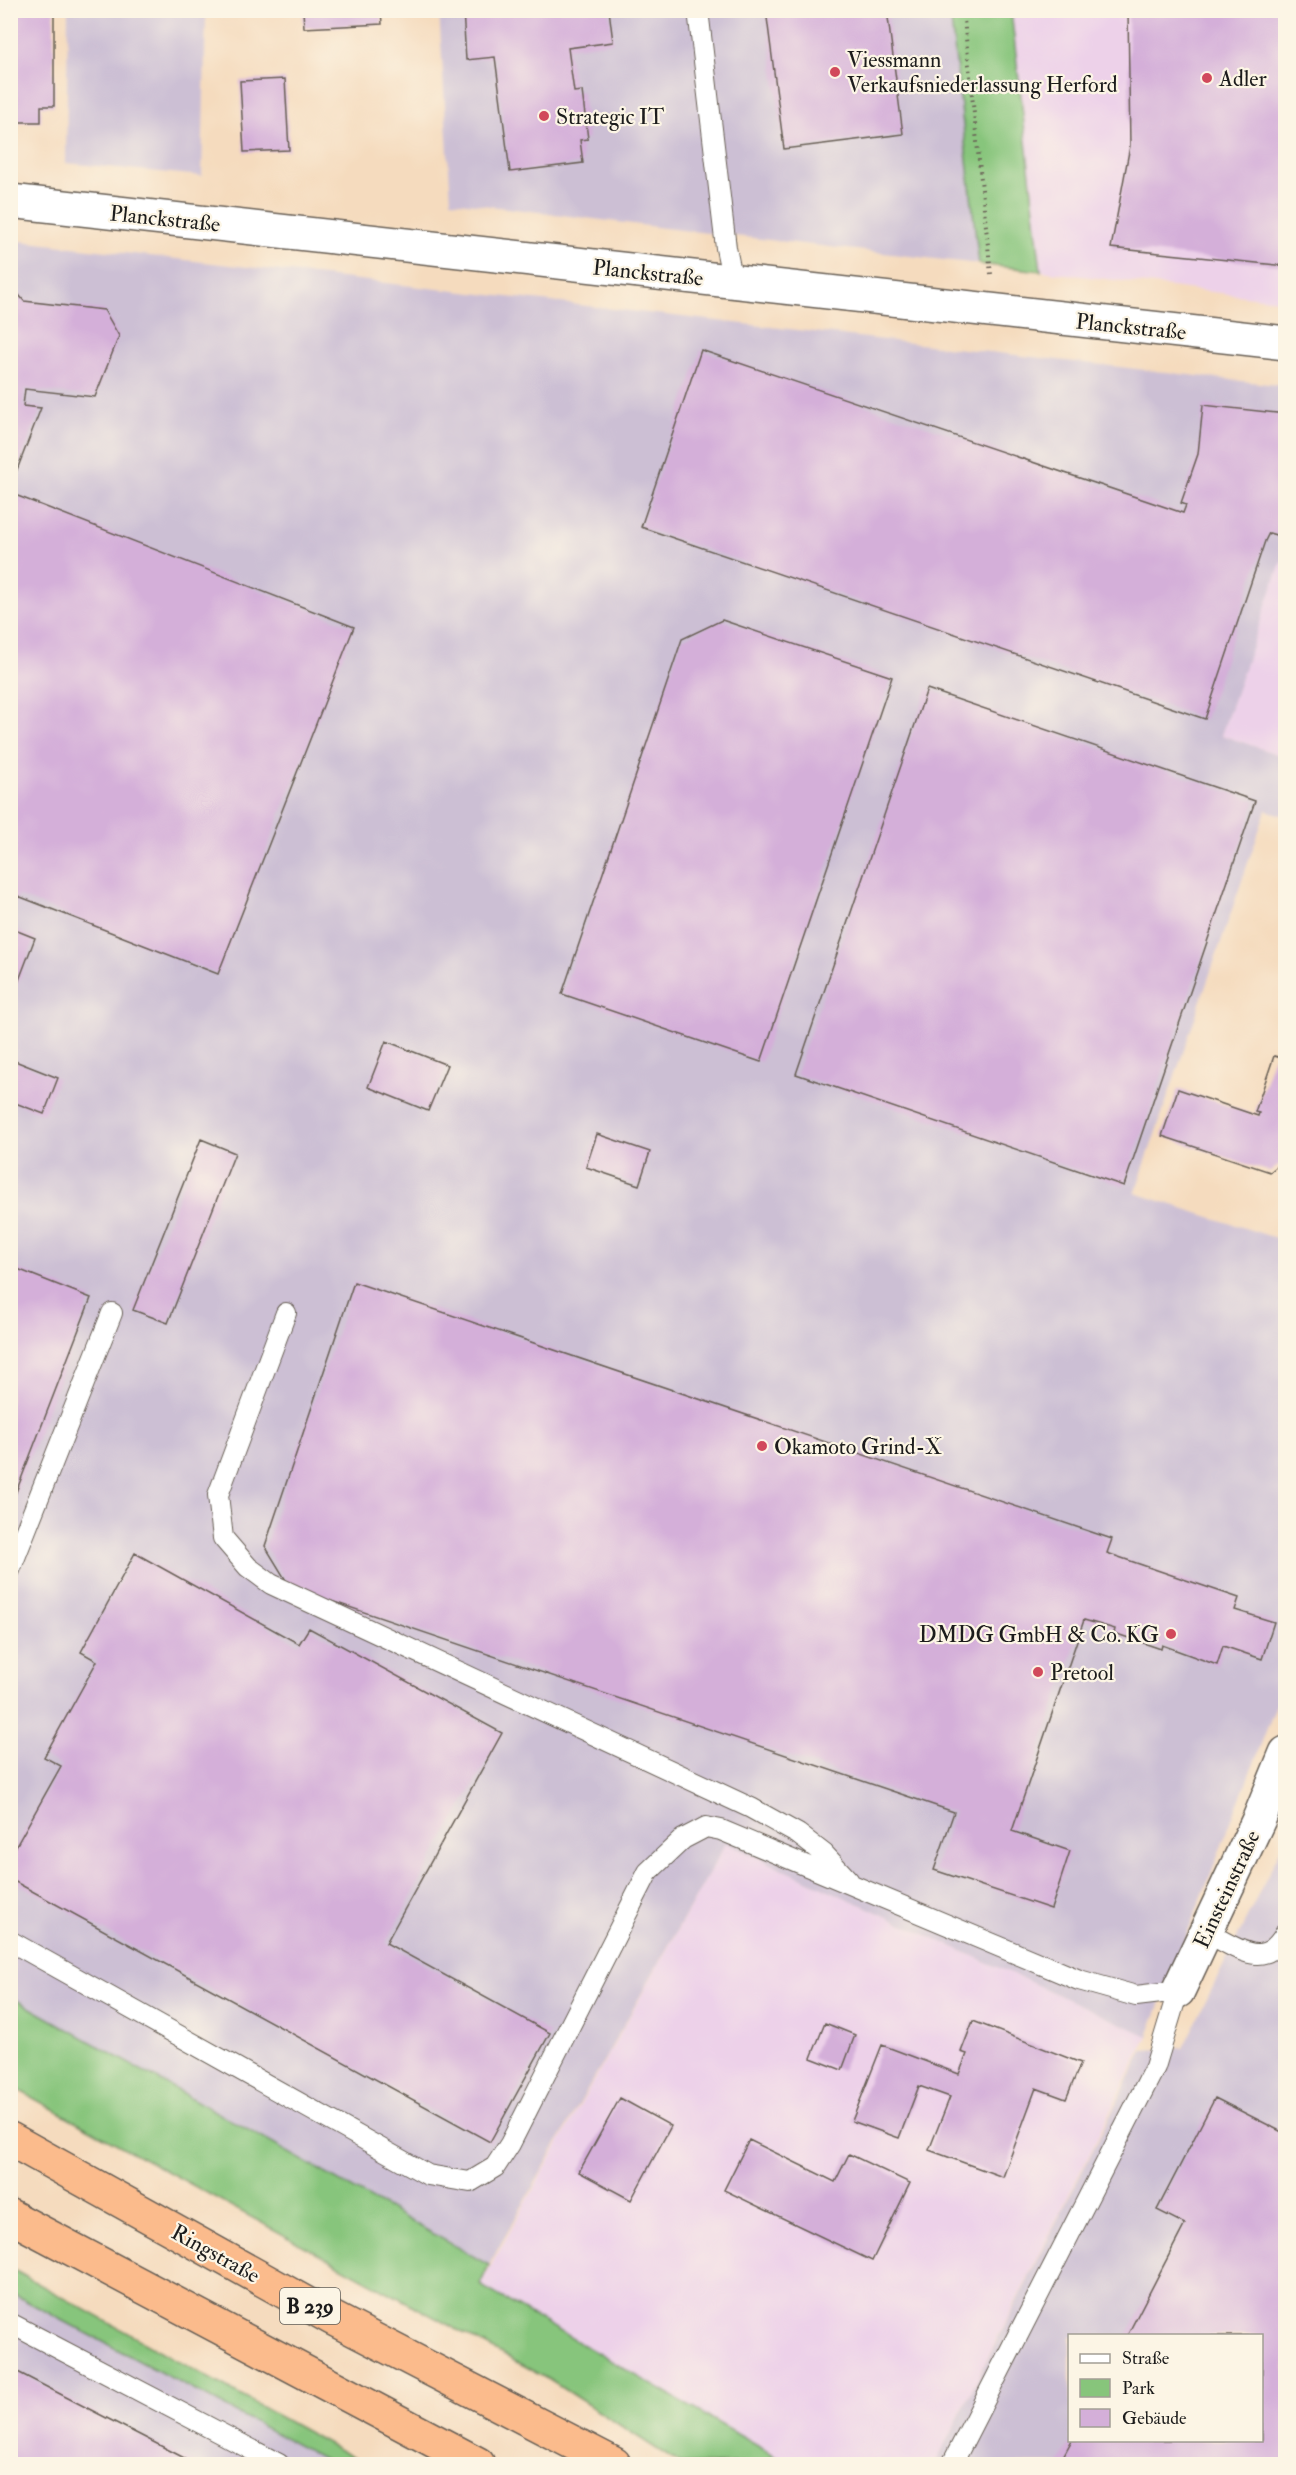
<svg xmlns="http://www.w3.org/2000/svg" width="1296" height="2475" viewBox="0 0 1296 2475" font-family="'IM FELL Double Pica',serif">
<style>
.built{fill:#edd1e9}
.industrial{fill:#ccbfd4;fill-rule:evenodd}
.green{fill:#87c57b;stroke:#52704c;stroke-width:1.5}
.building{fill:#d4afd9}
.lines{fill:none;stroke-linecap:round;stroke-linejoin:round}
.service-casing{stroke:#685f55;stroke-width:22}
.minor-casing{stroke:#685f55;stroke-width:36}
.tertiary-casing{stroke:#685f55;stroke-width:36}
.trunk-casing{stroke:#685f55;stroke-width:36}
.path{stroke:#685f55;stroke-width:4;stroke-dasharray:1.5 4.5;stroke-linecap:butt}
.service{stroke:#fff;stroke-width:20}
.minor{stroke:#fff;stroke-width:33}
.tertiary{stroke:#fff;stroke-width:33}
.trunk{stroke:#fbbb8c;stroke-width:33}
.poi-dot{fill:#d1495b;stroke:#fcf5e5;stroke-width:2}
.labels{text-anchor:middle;stroke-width:4.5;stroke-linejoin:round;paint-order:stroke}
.shield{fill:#fcf5e5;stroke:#5f5d58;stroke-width:1.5}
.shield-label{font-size:21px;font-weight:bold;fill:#1c1c1c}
.poi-label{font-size:22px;fill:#1c1c1c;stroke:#fcf5e5;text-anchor:start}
.street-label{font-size:22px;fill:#1c1c1c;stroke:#fcf5e5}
</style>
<rect width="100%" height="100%" fill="#fcf5e5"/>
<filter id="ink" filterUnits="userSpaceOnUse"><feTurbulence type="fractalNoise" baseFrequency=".0167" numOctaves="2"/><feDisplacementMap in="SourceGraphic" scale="12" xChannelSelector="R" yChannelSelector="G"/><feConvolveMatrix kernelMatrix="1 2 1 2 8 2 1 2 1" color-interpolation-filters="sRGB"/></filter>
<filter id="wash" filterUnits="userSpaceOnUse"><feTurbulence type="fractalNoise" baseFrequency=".008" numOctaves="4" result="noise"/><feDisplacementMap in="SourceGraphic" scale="24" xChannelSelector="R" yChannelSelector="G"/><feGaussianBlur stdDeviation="1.35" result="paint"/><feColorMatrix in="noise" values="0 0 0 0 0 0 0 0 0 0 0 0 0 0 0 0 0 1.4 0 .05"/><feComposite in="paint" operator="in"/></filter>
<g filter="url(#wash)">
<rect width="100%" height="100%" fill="#f5dbbe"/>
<path class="built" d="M1011,11H1285V301L1041,271Z
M1281,561L1285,563V757L1221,735Z
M726,1843L1148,2036L935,2464H789L480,2285Z"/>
<path class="industrial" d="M68,11H206L202,176L66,163Z
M439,11H950L979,264L664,228L451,201Z
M11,240L1285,386V563L1281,562L1221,735L1285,757V816L1266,810L1135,1193L1285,1241V1682L1148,2036L726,1843L489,2265L11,1997Z
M1285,1840V2464H935L1143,2050L1183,2048ZM1070,2336H1262V2440H1070Z
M11,2293L333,2464H11Z"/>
<path class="green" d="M950,11H1011L1041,271L979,264Z
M11,1997L489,2265L480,2285L789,2464H680L551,2381L11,2086Z
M10,2268L363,2463L369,2464H333L11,2293Z"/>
<g id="blocks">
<path class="building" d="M10,10H54V106H41V122H10Z
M303,10H381L382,24L304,28Z
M463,10H609L613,42L568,48L574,92L582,91L588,139L580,140L583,163L510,172L495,57L466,60Z
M766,10H887L903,134L784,149Z
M1128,10H1286V266L1111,248L1130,146Z
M285,79L289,150L244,152L240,81Z
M14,289L24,301L104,310L119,336L95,397L25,389L23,406L41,408L15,475L10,474V292Z
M701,350L1183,513L1186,505L1181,503L1198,454L1203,405L1286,414V538L1269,533L1265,541L1205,719L641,527Z
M10,493L354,627L218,974L18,896L10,915Z
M722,620L892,677L761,1062L562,994L682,639Z
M927,689L1255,801L1124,1186L796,1074Z
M10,928L35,938L11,1001H10Z
M386,1041L447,1065L428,1111L368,1087Z
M1286,1049V1159L1270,1172L1162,1136L1178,1089L1258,1116L1259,1113L1255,1112L1274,1056L1282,1058Z
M10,1059L58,1078L44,1114L10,1101Z
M597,1134L650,1152L639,1185L586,1167Z
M201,1139L235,1153L168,1323L133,1310Z
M10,1266L91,1298L11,1505H10Z
M354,1282L1112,1539L1107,1553L1239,1598L1235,1610L1274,1622L1262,1659L1223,1646L1217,1665L1162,1645L1161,1649L1114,1633L1115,1629L1084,1620L1012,1831L1070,1851L1051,1909L934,1870L954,1812L290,1587L265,1546Z
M135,1553L299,1644L309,1628L502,1733L386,1943L550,2033L490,2142L10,1879V1857L61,1766L44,1757L97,1661L81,1652Z
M973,2021L1081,2063L1066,2099L1036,2088L1003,2177L929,2150L950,2097L919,2086L899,2138L852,2121L882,2045L959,2074L967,2054L961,2052Z
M825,2023L855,2035L842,2070L811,2058Z
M620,2098L671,2126L631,2200L579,2172Z
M1215,2098L1286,2134V2464H1059L1072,2440H1262V2336H1127L1185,2224L1157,2210Z
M749,2140L835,2182L849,2154L910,2183L872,2261L724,2190Z
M10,2368L93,2411L196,2464H10Z"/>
</g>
</g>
<g filter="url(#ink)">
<use href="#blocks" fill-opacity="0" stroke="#685f55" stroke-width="1.5"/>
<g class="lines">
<g class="service-casing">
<path id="service" d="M698,10L726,248L733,282
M286,1313L218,1495L223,1538L248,1567L271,1584L751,1808L798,1834L824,1854L849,1881
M10,1570L112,1313
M1205,1932C1237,1947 1264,1973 1286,1932
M10,1941L428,2175L470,2182L495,2167L510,2144L648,1872L683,1839L706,1827L721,1830L1079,1980L1136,1996L1178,1991L1155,2067L952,2464
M10,2323L279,2464"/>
</g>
<g class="minor-casing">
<path id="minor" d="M1178,1991L1259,1819L1286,1753"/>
</g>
<g class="tertiary-casing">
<path id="tertiary" d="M10,201L1286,343"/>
</g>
<g class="trunk-casing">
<path id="trunk" d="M10,2139L332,2318L614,2464
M10,2216L478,2464"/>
</g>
<path class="path" d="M963,10L991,274"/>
<use href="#service" class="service"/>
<use href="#minor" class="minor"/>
<use href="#tertiary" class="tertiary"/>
<use href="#trunk" class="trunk"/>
</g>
</g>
<g class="poi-dot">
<circle cx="835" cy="72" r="6"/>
<circle cx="1207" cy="78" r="6"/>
<circle cx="544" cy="116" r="6"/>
<circle cx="762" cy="1446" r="6"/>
<circle cx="1171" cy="1634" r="6"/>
<circle cx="1038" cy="1672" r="6"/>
</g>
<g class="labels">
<rect class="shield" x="280" y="2288" width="60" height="36" rx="4.5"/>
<g class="shield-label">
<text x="310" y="2313">B 239</text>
</g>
<g class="poi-label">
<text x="847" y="67">Viessmann<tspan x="847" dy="25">Verkaufsniederlassung Herford</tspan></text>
<text x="1219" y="86">Adler</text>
<text x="556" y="124">Strategic IT</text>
<text x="774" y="1454">Okamoto Grind-X</text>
<text x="1159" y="1642" text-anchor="end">DMDG GmbH &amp; Co. KG</text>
<text x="1050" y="1680">Pretool</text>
</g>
<g class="street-label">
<text transform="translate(165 218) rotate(6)" y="8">Planckstraße</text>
<text transform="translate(648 272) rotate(6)" y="8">Planckstraße</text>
<text transform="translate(1131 326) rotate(6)" y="8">Planckstraße</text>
<text transform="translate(1226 1889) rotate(-65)" y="8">Einsteinstraße</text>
<text transform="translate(216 2253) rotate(29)" y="8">Ringstraße</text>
</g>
</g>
<rect width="1296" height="2475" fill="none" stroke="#fcf5e5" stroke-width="36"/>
<rect x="1068" y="2334" width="195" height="108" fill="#fcf5e5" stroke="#a29e95" stroke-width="1.5"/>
<rect x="1080" y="2354" width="30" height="9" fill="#ffffff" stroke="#a29e95" stroke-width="1.5"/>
<text x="1122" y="2364" font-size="18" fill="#1c1c1c">Straße</text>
<rect x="1080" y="2379" width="30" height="18" fill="#87c57b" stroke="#a29e95" stroke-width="1.5"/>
<text x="1122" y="2394" font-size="18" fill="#1c1c1c">Park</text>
<rect x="1080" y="2409" width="30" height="18" fill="#d4afd9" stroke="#a29e95" stroke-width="1.5"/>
<text x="1122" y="2424" font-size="18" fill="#1c1c1c">Gebäude</text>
</svg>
